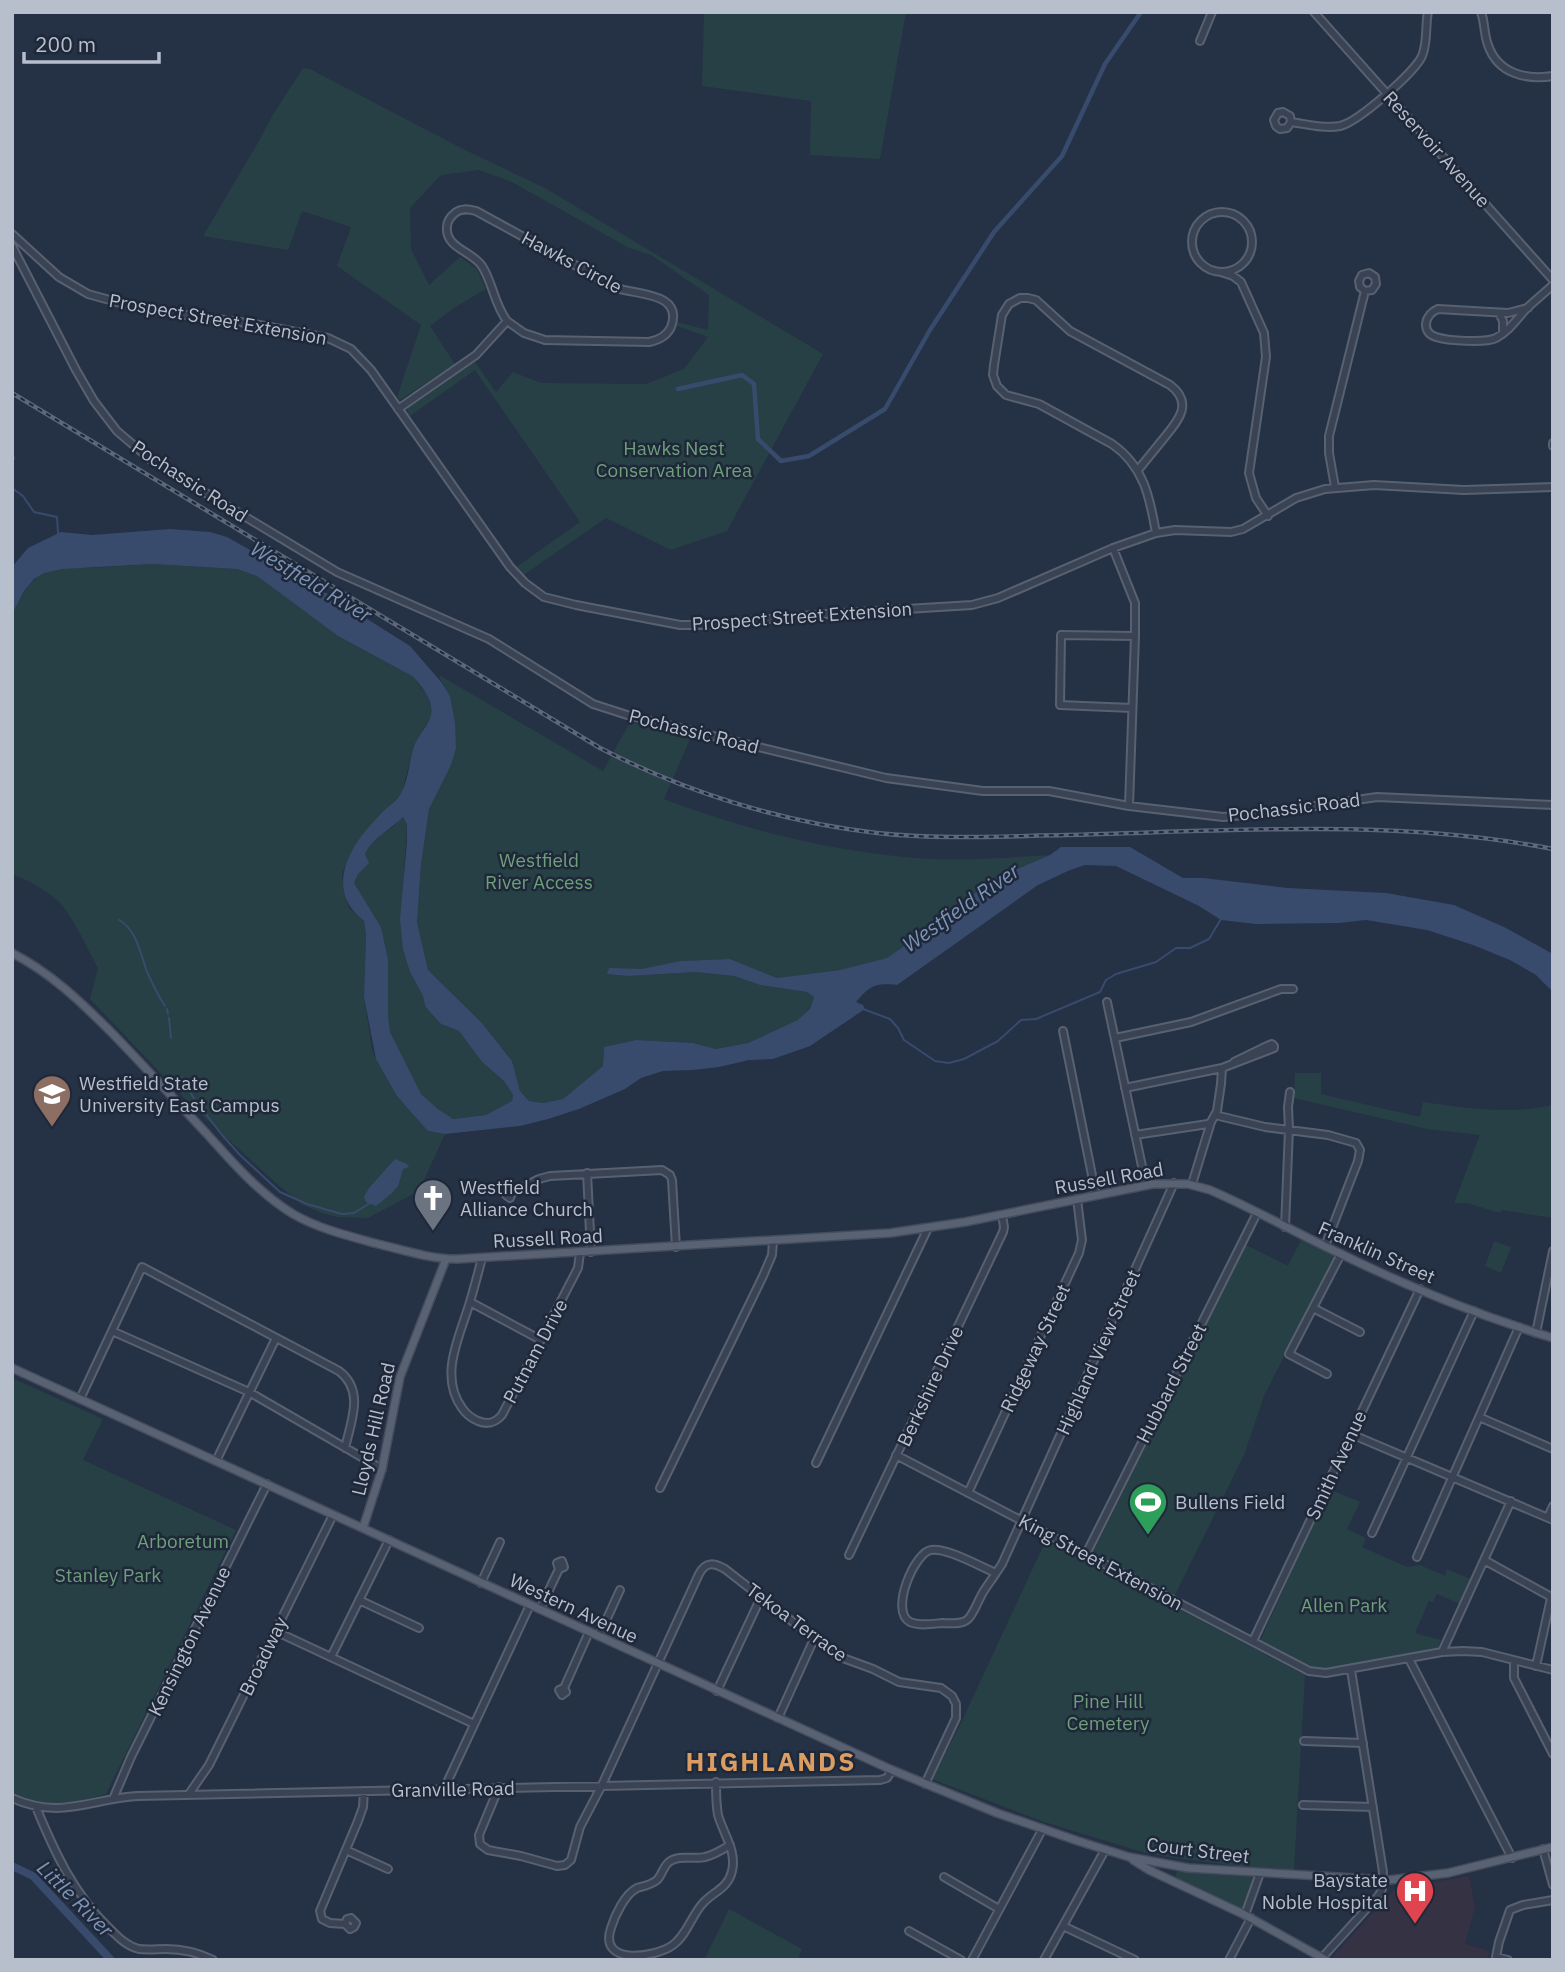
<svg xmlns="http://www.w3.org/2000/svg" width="1565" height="1972" viewBox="0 0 1565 1972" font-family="'IBM Plex Sans',sans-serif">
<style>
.medical{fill:#353244}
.green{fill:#274045}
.water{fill:#384b6c;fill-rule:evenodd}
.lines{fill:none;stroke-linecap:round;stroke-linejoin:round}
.stream{stroke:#384b6c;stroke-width:2}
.canal{stroke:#384b6c;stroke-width:4.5}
.river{stroke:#384b6c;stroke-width:8}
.minor-casing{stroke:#586171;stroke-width:10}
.major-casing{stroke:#444c5d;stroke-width:10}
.minor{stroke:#3a4354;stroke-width:6}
.major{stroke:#586273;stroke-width:7}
.rail-casing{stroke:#5c677b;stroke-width:4.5}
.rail{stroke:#1e2839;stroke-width:2;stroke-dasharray:5;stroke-linecap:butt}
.labels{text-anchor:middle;stroke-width:5;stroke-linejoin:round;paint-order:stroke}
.street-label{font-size:19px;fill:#b7bfcd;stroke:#1e2839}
.park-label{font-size:19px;fill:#6d9f7b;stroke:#1e2839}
.poi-label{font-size:19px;fill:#b7bfcd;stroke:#1e2839;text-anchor:start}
.water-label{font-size:21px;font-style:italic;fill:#7d93b6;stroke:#1e2839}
.district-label{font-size:26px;font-weight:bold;letter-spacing:2px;fill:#dc9d63;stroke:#1e2839}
</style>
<rect width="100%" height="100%" fill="#253144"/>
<path class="medical" d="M1469,1876L1475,1907L1465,1944L1490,1951L1488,1960H1335L1332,1957L1393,1891L1398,1888Z"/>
<path class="green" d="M704,12H906L880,159L810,155L811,101L702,86Z
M303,68L310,69L461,148L545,188L823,354L727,531L671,550L606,518L522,576L515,568L580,522L475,370L410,416L407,412L408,408L475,362L496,392L513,372L541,383L646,384L684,369L708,337L677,326V322L708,330L709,295L651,255L629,248L512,182L479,170L441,175L410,208L411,249L429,285L460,257L477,269L486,289L454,308L430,326L455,364L400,400L397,397L421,325L337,266L351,227L302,211L288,250L203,236L259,141L272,116Z
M153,564L223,568L237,569L257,576L338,636L412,676L427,695L432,710L430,718L414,745L402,792L349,859L343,871L342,878L349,908L364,921L366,935L364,997L372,1049L376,1059L428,1131L445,1134L419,1191L368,1218L338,1217L325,1214L303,1205L277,1184L192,1106L90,999L98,968C88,950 71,912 57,900C46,890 26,879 12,874V614C19,599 27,583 42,574C56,566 75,568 91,568C112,567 132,565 153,564Z
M441,676L603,771L630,722L691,737L664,799C750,832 839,853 931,859C970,861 1011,857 1050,855L998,877L959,904L927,930L887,958L840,970L777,978L730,959L680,961L641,969H609L608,974L628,976L696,972L734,976L760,985L807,992L814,997L810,1009L799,1020L748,1043L716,1049L693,1043L636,1040L604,1047L603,1066L563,1099L543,1103L529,1101L520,1091L512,1061L482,1023L428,970L417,922L421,865L429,809L451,765L455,722L450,696L439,677Z
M403,816L407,824L404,871L410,972L423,996L425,1006L441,1024L459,1031L482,1062L504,1081L513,1095L512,1101L486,1115L453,1119L438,1109L421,1094L390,1032L388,1016V959L381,927L354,883L357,874L364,866L365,854L368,848L381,834L393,827Z
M1295,1073H1321V1094L1420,1117L1423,1102C1466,1108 1510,1115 1553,1105V1218L1502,1210L1500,1213L1467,1203H1454L1480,1135L1427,1129L1294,1098Z
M1301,1240L1335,1256L1264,1396L1244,1455L1174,1597L1092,1554L1188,1361L1244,1244L1288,1266Z
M1494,1241L1511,1247L1501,1273L1485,1266Z
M12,1378L103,1419L83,1460L236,1530L106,1794C69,1804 48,1813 12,1792Z
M1329,1489L1360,1502L1347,1529L1366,1538L1362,1547L1407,1567L1420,1565L1445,1576L1447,1569L1471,1579L1460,1604L1437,1594L1433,1602L1429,1601L1415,1633L1441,1640L1437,1650L1316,1670L1260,1641Z
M1046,1540L1305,1675L1294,1870L1237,1866L1161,1856L1139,1851L1044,1822L932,1779L960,1725Z
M1177,1871L1251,1877L1254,1879L1244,1910L1243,1911L1179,1881L1175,1878Z
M729,1909L802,1949L798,1960H704Z"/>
<path class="water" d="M170,529L210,532L227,537L321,590L410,646L442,683L450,696L455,722L456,748L451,765L429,809L421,865L417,922L428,970L482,1023L512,1061L520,1091L529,1101L543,1103L563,1099L603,1066L604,1047L636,1040L693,1043L716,1049L748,1043L798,1020L810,1009L814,997L807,992L760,985L734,976L696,972L628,976L607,974L609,968L641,969L680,961L730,959L777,978L840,970L887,958L927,930L959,904L998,877L1050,855L1061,847H1130L1183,878H1203L1288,888L1386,893L1454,905L1504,927L1553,954V992L1536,975L1510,960L1473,945L1427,930L1366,920L1339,923L1256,924L1221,920L1199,906L1116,866L1085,865L1070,870L1038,885L897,985C875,983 871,985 856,1002L863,1005L865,1009L810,1046L773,1059L749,1060L719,1067L693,1070L663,1071L641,1078L625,1089L579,1109L548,1119L520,1126L445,1134L428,1131L397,1096L376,1059L364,997L366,935L364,921C323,889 350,845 379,816C385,808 397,802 401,793C409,779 409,761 414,746C418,736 426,728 430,718C436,703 422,686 412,676L338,636L257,576L237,569L153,564L62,569L44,573L34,579L24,591L12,614V567L28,548L61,532L92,535ZM403,817L407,824V842L400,919L403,949L410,972L423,996L425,1006L430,1012L441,1024L459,1031L482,1062L504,1081L513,1095L512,1101L486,1115L453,1119L438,1109L421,1094L390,1032L388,1016V959L381,927L354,883L358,874L369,863L365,854C373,837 390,830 403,817Z
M395,1159L407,1164L409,1167L403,1169L398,1186L392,1193L376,1206L366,1202L364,1197L369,1188Z"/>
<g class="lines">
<path class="stream" d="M12,453L14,458L12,464
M12,488L23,496L34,512L57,517L58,533
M119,920C137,930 140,953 147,972C152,983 158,995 165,1006
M167,1009L168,1014
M863,1009L890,1019L898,1028L904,1040L935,1061L949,1063L964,1059L998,1041L1021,1020L1036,1019L1100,992L1106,980L1116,974L1156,962L1176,948H1190L1209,939L1221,919
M169,1018L171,1038
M181,1077L195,1100L222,1135L240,1155L280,1192L307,1204L342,1214L354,1213L370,1203"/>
<path class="canal" d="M678,389L742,375L754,384L758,439L781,461L809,456L885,409L930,330L994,232L1062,156L1105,64L1141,12"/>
<path class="river" d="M12,1866L33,1876L111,1960"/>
<g class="minor-casing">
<path id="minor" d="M1314,12L1553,280
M1481,12C1485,23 1484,35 1488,45C1498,74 1526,80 1553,76
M1200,41L1212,12
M1291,122L1287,128L1280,129L1276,126L1274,120L1278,113L1283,112L1290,116L1291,122C1306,124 1324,129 1340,126C1358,122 1415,72 1422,56C1428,42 1425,26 1428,12
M1192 242a30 30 0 1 1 60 0a30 30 0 1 1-60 0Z
M12,234L59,277L88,294L142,309L254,324L328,338L351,349L371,370L510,567L525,583L544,597L576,605L680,625H706L825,614L972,605L998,598L1113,548L1156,533L1175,530L1231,532L1243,529L1296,498L1325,489L1374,485L1464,490L1553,487
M12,246L76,370L94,401L117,431L151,460L337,572L489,639L593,704L627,715L886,778L983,791H1049L1129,806L1223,817L1267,813L1377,797L1553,805
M1221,272L1233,276L1241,282L1264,333L1266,357L1249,473L1256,498L1268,516
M1528,308L1508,313L1438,309C1425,314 1420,332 1436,337C1448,341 1486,343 1496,338C1510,331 1518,317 1528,307C1536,300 1545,292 1553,285
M1499,313L1503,321V333
M398,409L476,355L507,321C494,304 493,283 482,266C472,251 445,248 447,227C447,222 450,217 455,213C461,208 468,209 476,211L617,288C636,295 684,292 671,327C667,336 659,340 649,342L545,340L524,333L507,321
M1553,443V446
M1138,470C1147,459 1155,449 1164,438C1178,421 1194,403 1170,385L1070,331L1036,300L1028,298H1020L1009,304L1002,315L994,365L993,375L997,386L1006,395L1039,404L1112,444C1144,466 1150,498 1156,533
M1335,487L1329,453V436L1365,291L1360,287L1359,281L1362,275L1369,273L1375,277L1376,284L1372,290L1365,291
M1113,548L1135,603V636L1129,806
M1132,708L1060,705L1061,635L1135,636
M1107,1002L1146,1185
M1063,1031L1096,1195
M1115,1038L1191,1022L1281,989H1293
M1125,1088L1222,1068L1274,1048V1046L1272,1044L1267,1046L1234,1062
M1215,1115L1265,1127L1328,1135L1356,1143L1360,1150L1358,1161L1325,1246
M1135,1135L1208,1124L1211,1122
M587,1173L591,1252
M1192,1184L1211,1122L1217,1111L1221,1084L1222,1068
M512,1193L510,1198L506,1195L508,1191L512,1193L539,1179L550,1176L662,1170L670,1175L672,1180L676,1247
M1285,1227L1289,1129L1288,1107L1290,1092
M482,1258C478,1273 474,1289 469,1305C459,1338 439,1376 462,1408C466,1414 471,1418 478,1421C488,1425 495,1423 502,1415L578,1268L580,1253
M470,1302L541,1340
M1313,1308L1360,1332
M112,1331L249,1392L382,1469
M1536,1333L1553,1251
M1327,1374L1289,1354L1341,1254
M80,1399L142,1267L339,1371C365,1391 351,1421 345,1448
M1479,1417L1553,1449
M1351,1434L1553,1520
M896,1455L1309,1671L1326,1673L1442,1652L1463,1651L1482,1652L1553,1670
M216,1461L276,1338
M816,1463L928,1228
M660,1488L763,1276L772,1255L773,1241
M968,1493L1079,1253L1082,1240L1077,1199
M1548,1517L1553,1506
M1372,1533L1474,1311
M1086,1554L1257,1213
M849,1555L1003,1232L1004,1227L1002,1215
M1417,1557L1519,1327
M1484,1560L1553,1598
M996,1573C991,1581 985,1588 981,1596C977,1603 974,1613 968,1619C962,1625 950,1623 942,1623C932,1624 919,1626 910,1622C889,1611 915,1552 931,1550C946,1547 981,1567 996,1573L1002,1564L1174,1183
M481,1583L500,1542
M359,1600L419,1628
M540,1609L559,1569L564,1567L562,1561L557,1563L559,1569
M275,1631L474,1724
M599,1636L620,1590
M1253,1641L1420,1289
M1442,1652L1511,1501
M331,1657L389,1540
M1409,1659L1512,1858
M1514,1661V1678L1553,1754
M1536,1666L1551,1598
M564,1688L566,1692L562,1695L559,1690L564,1688L589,1632
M717,1691L761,1597
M778,1718L814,1639
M1304,1741L1363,1743
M716,1782C716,1793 716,1804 718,1815C723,1833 737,1851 732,1871C728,1888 715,1891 704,1902C692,1914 687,1935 673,1945C655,1958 598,1966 611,1928C615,1915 625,1894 637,1888C644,1886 651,1885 657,1880C662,1875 663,1867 669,1862C679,1854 694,1860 705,1857C714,1855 722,1850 730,1845
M499,1787L479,1835L480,1844L488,1850L521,1856L557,1866L565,1865L571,1860L580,1827L602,1785L699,1574C706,1561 714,1563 725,1569L820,1643L843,1658L873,1669L899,1682L941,1688L952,1696L956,1704V1718L925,1784
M444,1789L530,1605
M189,1794L209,1765L333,1515
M12,1798C60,1820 90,1799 137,1796L880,1780L887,1778L892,1770
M113,1799L131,1757L267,1484
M1303,1805L1373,1807
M36,1807C54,1851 74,1894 108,1927C117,1936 126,1946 139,1949C148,1950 157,1949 166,1949C183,1949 199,1953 213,1960
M1543,1849L1553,1885
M346,1850L388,1869
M944,1877L999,1909
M1245,1915L1260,1873
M345,1924L350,1929L354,1927L356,1923L351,1918L347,1919L345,1924L330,1923L322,1919L320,1911L358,1821L363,1807L364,1791
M1063,1926L1135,1960
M909,1931L961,1960
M972,1960L1042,1830
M1044,1960L1105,1850
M1229,1960L1251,1918
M1320,1960L1379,1895L1382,1889L1383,1872L1351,1670
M1508,1960L1496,1957L1499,1942L1510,1910L1523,1905L1553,1900"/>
</g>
<g class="major-casing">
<path id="major" d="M12,953C51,973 81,1002 112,1033C144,1066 175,1100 207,1134C233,1163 259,1193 293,1214C319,1229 349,1236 378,1244C403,1250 430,1259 457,1259L890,1233L965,1222L1153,1184H1188L1210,1190C1254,1209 1296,1233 1339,1253C1408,1287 1480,1316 1553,1338
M12,1368L892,1770L997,1813L1078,1841L1129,1857L1188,1868L1389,1880L1448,1873L1553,1847
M363,1528L382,1469L400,1377L446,1259
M1133,1860L1149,1870L1245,1915L1326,1960"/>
</g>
<use href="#minor" class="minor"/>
<use href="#major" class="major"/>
<g class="rail-casing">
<path id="rail" d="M12,393L600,748C685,792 781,822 877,833C940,840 1004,836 1067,835C1229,831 1393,818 1553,849"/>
</g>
<use href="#rail" class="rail"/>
</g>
<defs>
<g id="university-pin" transform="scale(2.0125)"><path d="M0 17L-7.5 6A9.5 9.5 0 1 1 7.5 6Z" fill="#8d6e63" stroke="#1e2839"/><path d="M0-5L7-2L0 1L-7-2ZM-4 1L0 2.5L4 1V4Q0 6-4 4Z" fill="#fff"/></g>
<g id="church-pin" transform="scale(2.0125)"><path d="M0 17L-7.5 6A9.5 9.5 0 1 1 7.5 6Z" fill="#6b7280" stroke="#1e2839"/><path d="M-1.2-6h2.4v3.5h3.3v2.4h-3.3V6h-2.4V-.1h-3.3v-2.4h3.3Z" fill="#fff"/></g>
<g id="stadium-pin" transform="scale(2.0125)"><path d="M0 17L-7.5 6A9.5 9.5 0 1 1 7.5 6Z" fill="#2e9e5b" stroke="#1e2839"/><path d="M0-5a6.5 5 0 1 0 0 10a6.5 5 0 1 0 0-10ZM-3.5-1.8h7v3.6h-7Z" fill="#fff"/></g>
<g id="hospital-pin" transform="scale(2.0125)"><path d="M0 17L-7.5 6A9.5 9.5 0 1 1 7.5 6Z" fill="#e0444e" stroke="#1e2839"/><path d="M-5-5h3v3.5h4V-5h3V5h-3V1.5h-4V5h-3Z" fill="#fff"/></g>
</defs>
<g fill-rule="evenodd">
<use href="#university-pin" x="52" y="1094"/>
<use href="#church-pin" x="433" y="1198"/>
<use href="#stadium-pin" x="1148" y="1502"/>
<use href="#hospital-pin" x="1415" y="1891"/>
</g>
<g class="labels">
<g class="street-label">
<text transform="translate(1437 149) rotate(48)" y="7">Reservoir Avenue</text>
<text transform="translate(572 262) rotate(28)" y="7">Hawks Circle</text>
<text transform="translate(218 319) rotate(10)" y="7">Prospect Street Extension</text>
<text transform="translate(190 481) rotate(33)" y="7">Pochassic Road</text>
<text transform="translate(802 616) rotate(-4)" y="7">Prospect Street Extension</text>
<text transform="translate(694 731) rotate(14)" y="7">Pochassic Road</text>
<text transform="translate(1294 807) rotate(-7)" y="7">Pochassic Road</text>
<text transform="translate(1109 1178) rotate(-10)" y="7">Russell Road</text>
<text transform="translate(548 1238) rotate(-3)" y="7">Russell Road</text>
<text transform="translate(1377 1252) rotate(24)" y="7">Franklin Street</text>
<text transform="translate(1035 1348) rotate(-65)" y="7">Ridgeway Street</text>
<text transform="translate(535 1351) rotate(-62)" y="7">Putnam Drive</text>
<text transform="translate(1098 1352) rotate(-66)" y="7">Highland View Street</text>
<text transform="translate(1171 1383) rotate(-63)" y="7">Hubbard Street</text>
<text transform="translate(930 1386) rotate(-65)" y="7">Berkshire Drive</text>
<text transform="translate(373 1429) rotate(-77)" y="7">Lloyds Hill Road</text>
<text transform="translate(1336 1465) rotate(-65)" y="7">Smith Avenue</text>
<text transform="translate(1101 1562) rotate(28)" y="7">King Street Extension</text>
<text transform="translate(574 1608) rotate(25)" y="7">Western Avenue</text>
<text transform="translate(797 1622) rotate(36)" y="7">Tekoa Terrace</text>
<text transform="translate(189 1641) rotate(-64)" y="7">Kensington Avenue</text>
<text transform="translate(263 1656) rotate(-64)" y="7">Broadway</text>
<text transform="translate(453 1789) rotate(-1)" y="7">Granville Road</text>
<text transform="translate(1198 1850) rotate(7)" y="7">Court Street</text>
</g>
<g class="park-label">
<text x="674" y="455">Hawks Nest<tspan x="674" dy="22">Conservation Area</tspan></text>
<text x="539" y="867">Westfield<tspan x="539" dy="22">River Access</tspan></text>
<text x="183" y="1548">Arboretum</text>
<text x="108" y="1582">Stanley Park</text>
<text x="1344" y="1612">Allen Park</text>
<text x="1108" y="1708">Pine Hill<tspan x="1108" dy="22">Cemetery</tspan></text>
</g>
<g class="poi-label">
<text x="79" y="1090">Westfield State<tspan x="79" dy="22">University East Campus</tspan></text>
<text x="460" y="1194">Westfield<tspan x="460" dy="22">Alliance Church</tspan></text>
<text x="1175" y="1509">Bullens Field</text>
<text x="1388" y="1887" text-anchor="end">Baystate<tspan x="1388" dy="22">Noble Hospital</tspan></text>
</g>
<g class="water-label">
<text transform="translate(311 582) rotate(31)" y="7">Westfield River</text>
<text transform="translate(961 908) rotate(-35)" y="7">Westfield River</text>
<text transform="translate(75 1899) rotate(45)" y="7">Little River</text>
</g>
<g class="district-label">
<text x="771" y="1771">HIGHLANDS</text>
</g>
</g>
<rect width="1565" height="1972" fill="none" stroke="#b7bfcd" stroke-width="28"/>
<path d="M24 52v10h135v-10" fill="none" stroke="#b7bfcd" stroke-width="3.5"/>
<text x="35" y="52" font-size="21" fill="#b7bfcd" stroke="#1e2839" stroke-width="5" paint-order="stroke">200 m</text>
</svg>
